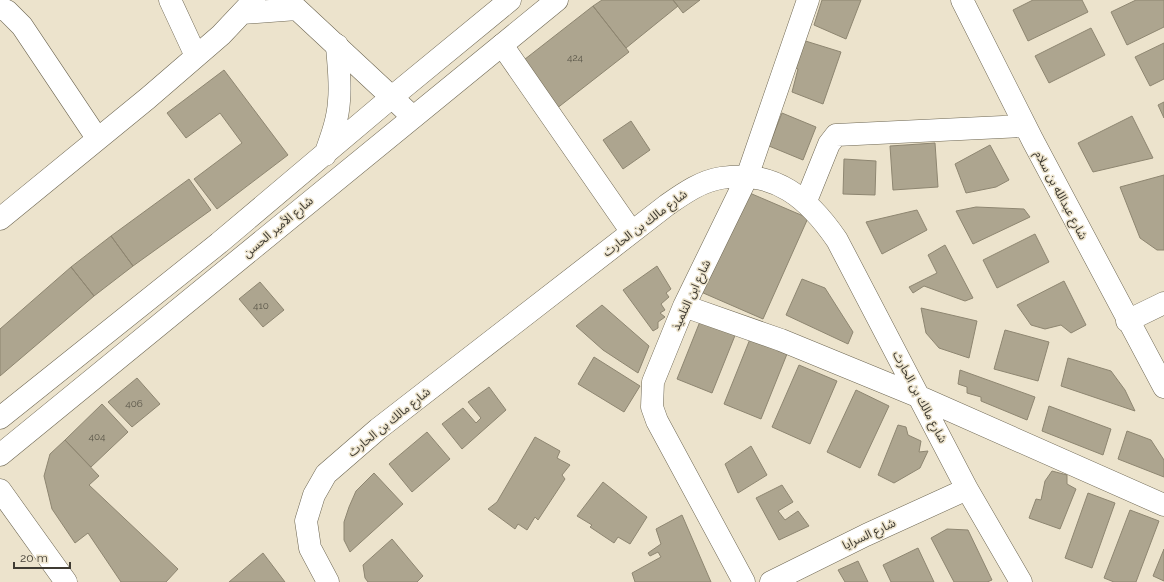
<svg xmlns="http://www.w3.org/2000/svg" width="1164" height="582" viewBox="0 0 1164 582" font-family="Raleway,'Noto Sans Arabic',sans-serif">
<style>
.building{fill:#ada58f;stroke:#8e8671}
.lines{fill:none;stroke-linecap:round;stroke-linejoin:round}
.minor-casing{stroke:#6d6652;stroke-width:23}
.highway-casing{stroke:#6d6652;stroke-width:23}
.minor{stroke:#fff;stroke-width:22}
.highway{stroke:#fff;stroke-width:22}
.labels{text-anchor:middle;stroke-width:3;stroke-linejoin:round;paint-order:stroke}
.number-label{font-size:10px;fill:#5a5649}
.street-label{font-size:12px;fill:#3f3b32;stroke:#ece3cc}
</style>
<rect width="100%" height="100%" fill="#ece3cc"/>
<path class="building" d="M602,0H673L678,6L626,48L593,6Z
M673,0H700L683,13Z
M822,0H861L846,39L814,25Z
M1033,0H1082L1088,12L1028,41L1013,10Z
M1136,0H1164V27L1127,45L1111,12Z
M593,6L629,52L556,109L520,63Z
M1091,28L1105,55L1049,83L1035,56Z
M799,39L841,52L823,104L792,92L798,69L790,65Z
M1164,43V79L1150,86L1135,57Z
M224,70L288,155L217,209L194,179L242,143L220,113L186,138L167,113Z
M1164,102V118L1158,105Z
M782,113L816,127L803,160L769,146Z
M1132,116L1153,158L1093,172L1078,143Z
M631,121L650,150L623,169L603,140Z
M935,143L938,187L893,190L890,146Z
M990,145L1009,180L996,187L966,193L955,164Z
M844,159L876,161L875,195L843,194Z
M1164,175V250H1157L1140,238L1120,187Z
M189,179L211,210L133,266L111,236Z
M745,191L808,218L763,319L701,292Z
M976,207L1024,209L1030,217L973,244L956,211Z
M917,210L927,230L882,254L866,222Z
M1035,234L1049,262L997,288L983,260Z
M111,236L133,266L94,296L71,267Z
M945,245L973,298L965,301L924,286L913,293L909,287L937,273L928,255Z
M657,266L671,289L666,293L669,297L661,304L665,310L660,313L665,317L658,322V328L653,331L623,290Z
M71,267L94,296L0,376V329Z
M802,279L825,288L853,332L848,344L786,315Z
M1064,281L1086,325L1071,333L1061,325L1045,329L1031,325L1017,305Z
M260,282L284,310L263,327L239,299Z
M602,305L649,346L638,373L603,350L576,326Z
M921,308L977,321L969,358L939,348L926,333Z
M701,319L736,333L712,393L677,379Z
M1005,330L1049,342L1038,381L994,369Z
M750,339L787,354L761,419L724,404Z
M594,357L640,386L624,412L578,384Z
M1068,358L1111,371L1125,390L1135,411L1061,386Z
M799,365L837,381L810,444L772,427Z
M960,370L1035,397L1027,420L981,401V397L967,393V387L958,384Z
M137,378L160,404L132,427L108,402Z
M489,387L506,410L462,449L442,424L463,408L476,423L481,418L468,402Z
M856,390L889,406L860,468L827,452Z
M102,404L128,432L91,467L65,440Z
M1049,406L1111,429L1103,455L1042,431Z
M898,425L906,427L908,435L921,441L919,452L928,451L920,468L894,483L878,475Z
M1127,431L1151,440L1164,460V477L1118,459Z
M427,432L450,459L412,492L389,464Z
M535,437L560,451L557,458L570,465L562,475L565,479L538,520L535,517L527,530L518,524L515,529L488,509L497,502Z
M65,440L99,476L89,485L178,569L166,582H121L88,533L75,543L52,509L44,476L50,454Z
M751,446L767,475L738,493L725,464Z
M1052,471L1067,475V484L1076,489L1060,529L1029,518L1036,499L1041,500L1045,481Z
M374,473L403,504L350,552L344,540V522L349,507L356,491Z
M603,482L647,517L630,544L618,537L614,543L590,527L592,525L577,516Z
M782,485L793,502L778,511L785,520L798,511L809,526L779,540L756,498Z
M1088,493L1115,503L1092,568L1065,558Z
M1130,510L1159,521L1136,582H1114L1104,578Z
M682,515L711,582H635L632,573L661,557L658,552L650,556L648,553L661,544L656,529Z
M947,529L968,530L992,580L987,582H954L931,538Z
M392,539L423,576L417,582H368L365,578L363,565Z
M918,548L934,582H891L883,565Z
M1164,549V581L1153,576Z
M263,553L285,582H229Z
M858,561L868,582H845L838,570Z"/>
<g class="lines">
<g class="minor-casing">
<path id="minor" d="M170,0L196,56
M962,0L1033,141L1164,387
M0,8L7,11L22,26L97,138
M242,13L297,9L413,117
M502,45L631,231
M806,201L829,144L836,135L1025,126
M0,219L148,98L221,35L254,0
M684,306L781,340L920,397L1164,505
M1127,321L1164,303
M0,490L66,582
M328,582L310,548L306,521L314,495L326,474L378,429L667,205C683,194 701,181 721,178C775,169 809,199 837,240L967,489L1021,582
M744,582L657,421L652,407L653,382L684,306L747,177L808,0
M771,582L866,535L967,489"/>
</g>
<g class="highway-casing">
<path id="highway" d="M325,155C331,138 338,120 339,101C341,82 338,63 337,45
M0,418L219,243L392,97L510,0
M0,455L557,0"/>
</g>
<use href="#minor" class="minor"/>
<use href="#highway" class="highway"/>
</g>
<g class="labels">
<g class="number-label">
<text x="575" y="61">424</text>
<text x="261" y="309">410</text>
<text x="134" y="407">406</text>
<text x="97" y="440">404</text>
</g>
<g class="street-label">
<text transform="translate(1061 195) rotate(62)" y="4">شارع عبدالله بن سلام</text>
<text transform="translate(645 223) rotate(-37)" y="4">شارع مالك بن الحارث</text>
<text transform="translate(278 227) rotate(-40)" y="4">شارع الأمير الحسن</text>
<text transform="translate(691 295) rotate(-65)" y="4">شارع ابن التلميذ</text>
<text transform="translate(920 397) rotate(62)" y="4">شارع مالك بن الحارث</text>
<text transform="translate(389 422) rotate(-39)" y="4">شارع مالك بن الحارث</text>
<text transform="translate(869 534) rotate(-25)" y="4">شارع السرايا</text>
</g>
</g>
<path d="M14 562v6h56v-6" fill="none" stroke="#3f3b32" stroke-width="2"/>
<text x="20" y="562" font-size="12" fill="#3f3b32" stroke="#ece3cc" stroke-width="3" paint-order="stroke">20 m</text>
</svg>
